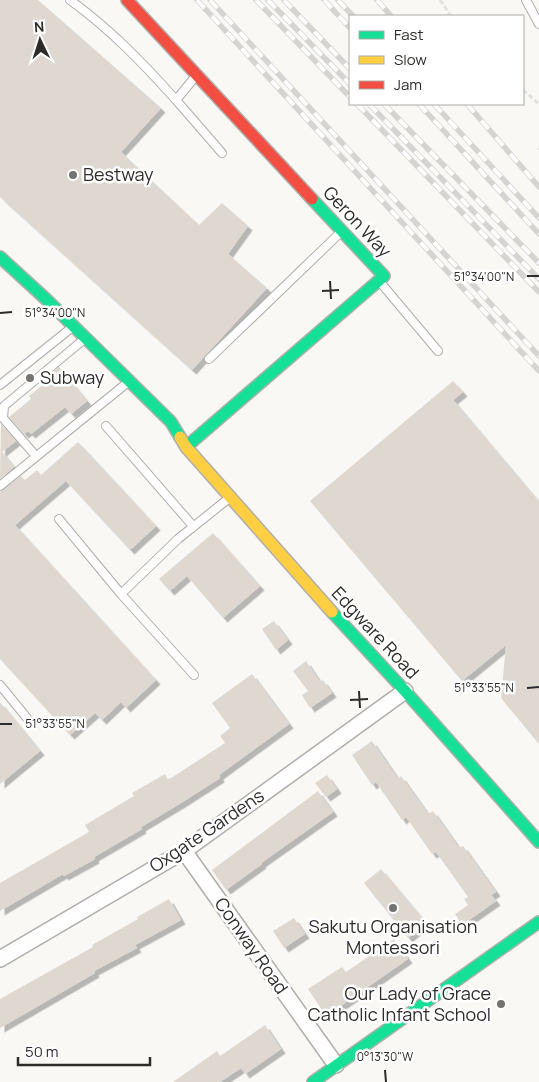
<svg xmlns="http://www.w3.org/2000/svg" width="539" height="1082" viewBox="0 0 539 1082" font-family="Manrope,sans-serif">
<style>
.building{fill:#ded8d1;filter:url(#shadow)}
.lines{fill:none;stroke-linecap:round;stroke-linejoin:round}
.lane-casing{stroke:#b0aeab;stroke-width:10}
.street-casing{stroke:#b0aeab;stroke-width:18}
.fast-casing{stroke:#b0aeab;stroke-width:14}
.slow-casing{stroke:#b0aeab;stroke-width:14}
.jam-casing{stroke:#b0aeab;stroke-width:14}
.path{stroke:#e2e1e0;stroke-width:3;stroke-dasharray:5 2.5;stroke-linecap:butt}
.lane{stroke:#fefefe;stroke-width:8}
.street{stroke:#fefefe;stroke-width:15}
.fast{stroke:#16e098;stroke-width:11}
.slow{stroke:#ffcf43;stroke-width:11}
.jam{stroke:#f24e42;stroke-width:11}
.rail-casing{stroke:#d5d4d3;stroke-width:5.5}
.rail{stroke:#fff;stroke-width:4;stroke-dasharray:11;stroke-linecap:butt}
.ticks{fill:none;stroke:#2e2c2a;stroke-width:2}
.poi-dot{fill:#757371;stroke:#fff;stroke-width:2}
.labels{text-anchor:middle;stroke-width:5;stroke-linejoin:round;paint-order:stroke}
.poi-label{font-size:18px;fill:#2e2c2a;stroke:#fff;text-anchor:start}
.street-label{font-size:18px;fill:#2e2c2a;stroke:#fff}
.ticks-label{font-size:12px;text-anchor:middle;fill:#2e2c2a;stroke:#fff;stroke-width:5;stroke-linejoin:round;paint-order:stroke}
</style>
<defs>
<filter id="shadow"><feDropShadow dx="4.5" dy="4.5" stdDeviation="0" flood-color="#0004"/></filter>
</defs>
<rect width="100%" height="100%" fill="#faf8f5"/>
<path class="building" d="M0,0H38L161,108L121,152L199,225L222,203L248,226L228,254L267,288L192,370L0,197Z
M59,367L87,401L71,414L65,407L31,434L28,431L24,434L9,417L31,399L29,396L45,383L43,381Z
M453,381L463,392L453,400L539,502V744L501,698L506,645L462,681L310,501Z
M1,424L16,441L2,452L14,467L0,479Z
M78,442L156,526L130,550L66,481L15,525L156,680L126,708L121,702L102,720L95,713L70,735L0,659V492L21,476L25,480L37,470L41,475Z
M213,533L260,586L223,618L187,576L170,591L159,579Z
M274,621L288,640L276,650L262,629Z
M306,661L320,682L323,680L332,693L310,708L302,695L308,691L293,671Z
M252,674L289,724L219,775L220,778L181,803L141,827L142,829L94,857L95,859L64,876L63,874L0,911V883L89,832L85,825L134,796L132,793L165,774L168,780L225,743L220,736L230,728L212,703Z
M0,702L40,751L0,784Z
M372,741L398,779L401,776L428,814L433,811L459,848L463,846L496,892L491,895L496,901L462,925L455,914L468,905L464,899L468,897L436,852L432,854L406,817L402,820L376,782L372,785L352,755Z
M327,775L337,789L326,797L315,783Z
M318,791L333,812L261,863L262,864L226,890L212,870Z
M381,869L426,923L408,938L364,883Z
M169,899L181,920L135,945L137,948L94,971L95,973L0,1028V999L93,947L92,945L138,919L137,917Z
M294,918L305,934L284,948L273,931Z
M394,939L408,959L326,1016L308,989L342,967L346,972Z
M265,1025L281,1049L245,1074L241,1068L220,1082H173L217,1051L220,1056Z"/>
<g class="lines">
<g class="lane-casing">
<path id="lane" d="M70,0C110,29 143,63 176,100L195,77
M526,0L539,24
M176,100L222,153
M380,282L438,351
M209,359L341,232
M0,385L70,329
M106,426L193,526
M36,456L3,418L4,406L82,341
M0,486L127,383
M59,519L121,594L194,675
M121,594L178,539L228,499
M0,685L27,718"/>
</g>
<g class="street-casing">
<path id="street" d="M184,851L336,1065
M0,959L184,851L405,691"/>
</g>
<g class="fast-casing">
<path id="fast" d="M0,257L48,301L171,422L180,437
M186,447L384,276L312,199
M332,612L405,691L539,842
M313,1082L539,922"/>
</g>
<g class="slow-casing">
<path id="slow" d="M180,437L186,447L332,612"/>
</g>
<g class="jam-casing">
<path id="jam" d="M127,0L312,199"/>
</g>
<path class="path" d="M440,0L451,16
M523,90L539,104
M539,148V150"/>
<use href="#lane" class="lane"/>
<use href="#street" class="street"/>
<use href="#fast" class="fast"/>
<use href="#slow" class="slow"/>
<use href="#jam" class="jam"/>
<g class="rail-casing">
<path id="rail" d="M197,0L539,371
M210,0L539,356
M256,0L350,97
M268,0L350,84
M284,0L350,69
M324,0L350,28
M338,0L353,16
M377,0L391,16
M357,104L539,292
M369,104L539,279
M384,104L539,263
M419,104L539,234
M434,104L539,218
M467,104L539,187"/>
</g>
<use href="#rail" class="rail"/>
</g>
<path class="ticks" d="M527,276H539M330,281L331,299M322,291L339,290M0,313L12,312M527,688L539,687M359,691L360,708M350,700L368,699M0,724H12M385,1070L386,1082"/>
<g class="poi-dot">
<circle cx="73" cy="175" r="5"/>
<circle cx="30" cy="378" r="5"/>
<circle cx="393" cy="908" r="5"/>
<circle cx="501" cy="1004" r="5"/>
</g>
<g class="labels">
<g class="poi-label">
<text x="83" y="181">Bestway</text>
<text x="40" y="384">Subway</text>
<text x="393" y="933" text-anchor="middle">Sakutu Organisation<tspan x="393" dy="21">Montessori</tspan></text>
<text x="491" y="1000" text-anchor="end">Our Lady of Grace<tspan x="491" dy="21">Catholic Infant School</tspan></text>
</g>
<g class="street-label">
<text transform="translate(357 222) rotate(47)" y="6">Geron Way</text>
<text transform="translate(375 633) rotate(47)" y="6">Edgware Road</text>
<text transform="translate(207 831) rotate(-34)" y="6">Oxgate Gardens</text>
<text transform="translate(251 946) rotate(55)" y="6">Conway Road</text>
</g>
</g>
<g class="ticks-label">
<text x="484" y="281">51°34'00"N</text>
<text x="55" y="317">51°34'00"N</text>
<text x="484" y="692">51°33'55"N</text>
<text x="55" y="728">51°33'55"N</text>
<text x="385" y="1061">0°13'30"W</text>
</g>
<rect x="349" y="15" width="175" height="90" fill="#ffffff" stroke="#ababaa"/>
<rect x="359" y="31" width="25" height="8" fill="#16e098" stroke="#ababaa"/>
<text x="394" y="40" font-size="15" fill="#2e2c2a">Fast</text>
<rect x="359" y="56" width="25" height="8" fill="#ffcf43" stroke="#ababaa"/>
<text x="394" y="65" font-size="15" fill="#2e2c2a">Slow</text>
<rect x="359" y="81" width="25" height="8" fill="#f24e42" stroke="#ababaa"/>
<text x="394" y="90" font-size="15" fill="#2e2c2a">Jam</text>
<g transform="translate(40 40) rotate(356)" stroke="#ffffff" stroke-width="4" paint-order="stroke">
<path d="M0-4L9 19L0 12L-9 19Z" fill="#2e2c2a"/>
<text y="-8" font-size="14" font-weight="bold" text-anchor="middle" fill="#2e2c2a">N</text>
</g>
<path d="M18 1057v8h132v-8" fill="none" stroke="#2e2c2a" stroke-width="2.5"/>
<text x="25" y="1057" font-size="15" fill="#2e2c2a" stroke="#ffffff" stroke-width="4" paint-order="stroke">50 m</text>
</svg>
